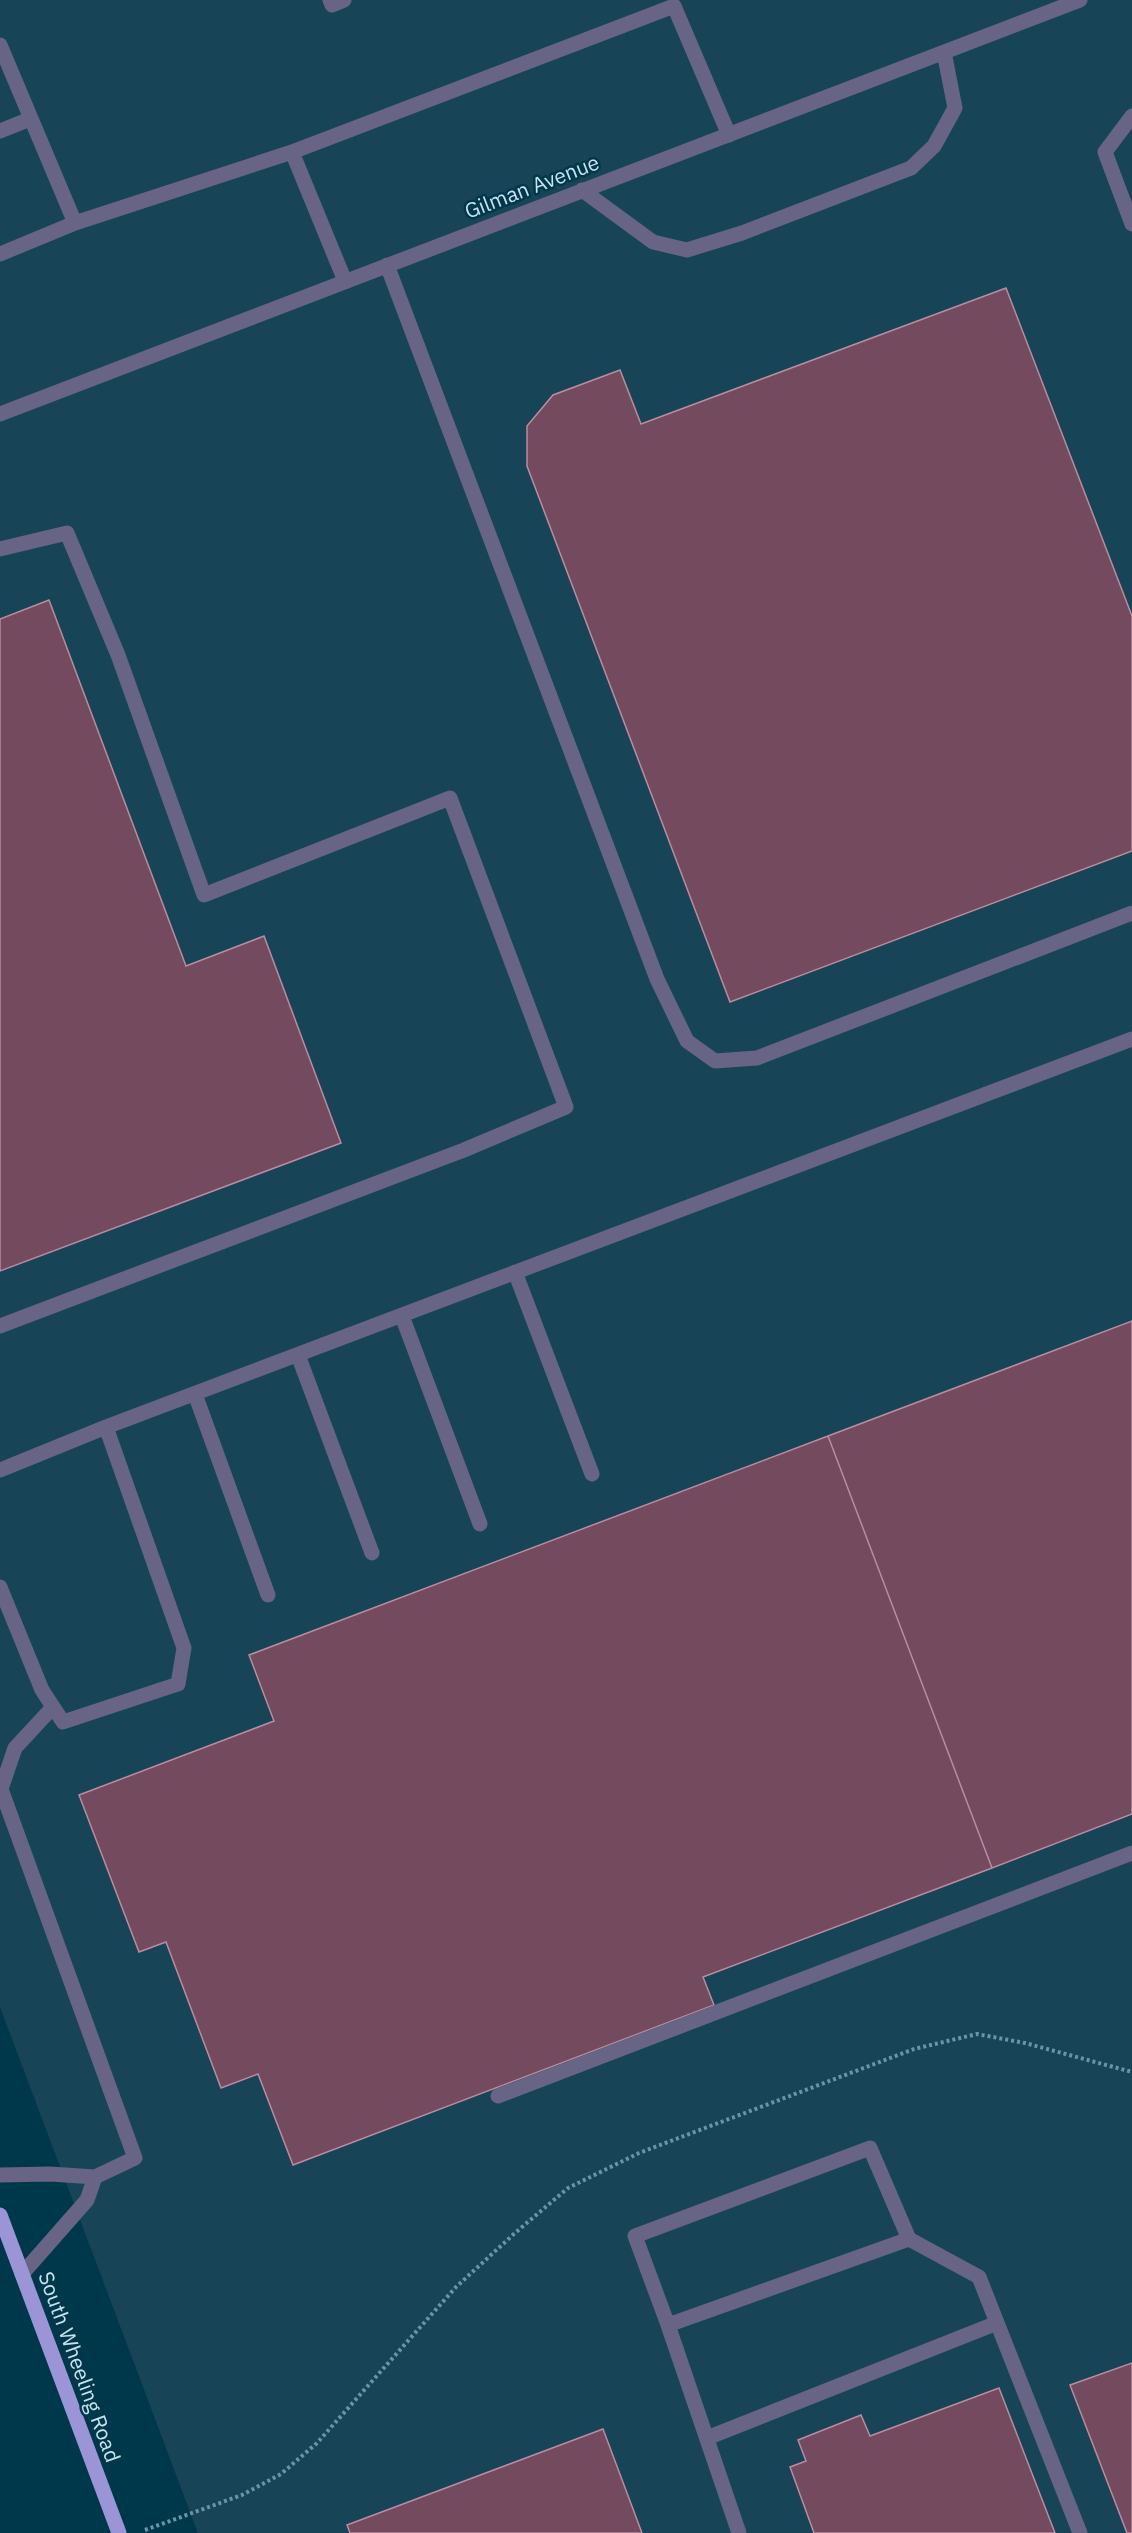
<svg xmlns="http://www.w3.org/2000/svg" width="1132" height="2533" viewBox="0 0 1132 2533" font-family="'IBM Plex Sans',sans-serif">
<style>
.built{fill:#174456}
.building{fill:#734a5e;stroke:#ba8ca2;stroke-width:1.5}
.lines{fill:none;stroke-linecap:round;stroke-linejoin:round}
.path{stroke:#6d94a3;stroke-width:4;stroke-dasharray:3 3;stroke-linecap:butt}
.minor{stroke:#676485;stroke-width:15}
.major{stroke:#9b94d6;stroke-width:15}
.labels{text-anchor:middle;stroke-width:5;stroke-linejoin:round;paint-order:stroke}
.street-label{font-size:21px;fill:#c9e2ee;stroke:#00384b}
</style>
<rect width="100%" height="100%" fill="#00384b"/>
<path class="built" d="M0,0H1132V2533H198L0,2007Z"/>
<path class="building" d="M1006,288L1132,616V851L730,1002L527,466V426L553,395L620,370L641,424Z
M49,600L186,966L264,936L341,1143L0,1271V619Z
M1132,1321V1814L992,1868L828,1436Z
M828,1436L992,1868L703,1977L714,2005L293,2165L258,2074L221,2088L166,1942L139,1952L79,1795L274,1721L249,1655Z
M1132,2363V2533H1127L1070,2385Z
M999,2388L1055,2533H814L790,2467L806,2461L798,2440L861,2415L870,2436Z
M603,2429L642,2533H350L347,2525Z"/>
<g class="lines">
<path class="path" d="M145,2530L242,2495L281,2474L317,2443L456,2287L515,2233L568,2188L639,2153L914,2049L977,2034L1025,2043L1132,2072"/>
<path class="minor" d="M330,0L332,5L344,0
M0,45L75,223L0,254
M1132,116L1105,152L1132,224
M0,131L30,119
M292,152L674,6L729,135
M582,190L653,242L687,250L742,233L911,168L934,146L955,108L944,52
M75,223L292,152L345,281
M387,265L657,979L687,1041L715,1061L757,1058L1132,913
M0,414L1080,0
M0,549L67,533L118,655L204,895L450,798L566,1107L464,1150L0,1326
M515,1272L592,1474
M402,1316L480,1524
M298,1355L372,1553
M195,1394L268,1595
M0,1470L106,1427L1132,1039
M0,1587L42,1690L63,1722L178,1684L184,1648L106,1427
M498,2096L1132,1853
M0,2175L50,2174L95,2177L135,2158L1,1789L15,1748L53,1707
M22,2274L87,2200L95,2177
M668,2325L909,2239
M707,2438L997,2323
M739,2533L668,2325L635,2236L870,2148L909,2239L979,2277L1080,2533"/>
<path class="major" d="M0,2215L119,2533"/>
</g>
<g class="labels">
<g class="street-label">
<text transform="translate(532 187) rotate(-21)" y="7">Gilman Avenue</text>
<text transform="translate(79 2367) rotate(70)" y="7">South Wheeling Road</text>
</g>
</g>
</svg>
